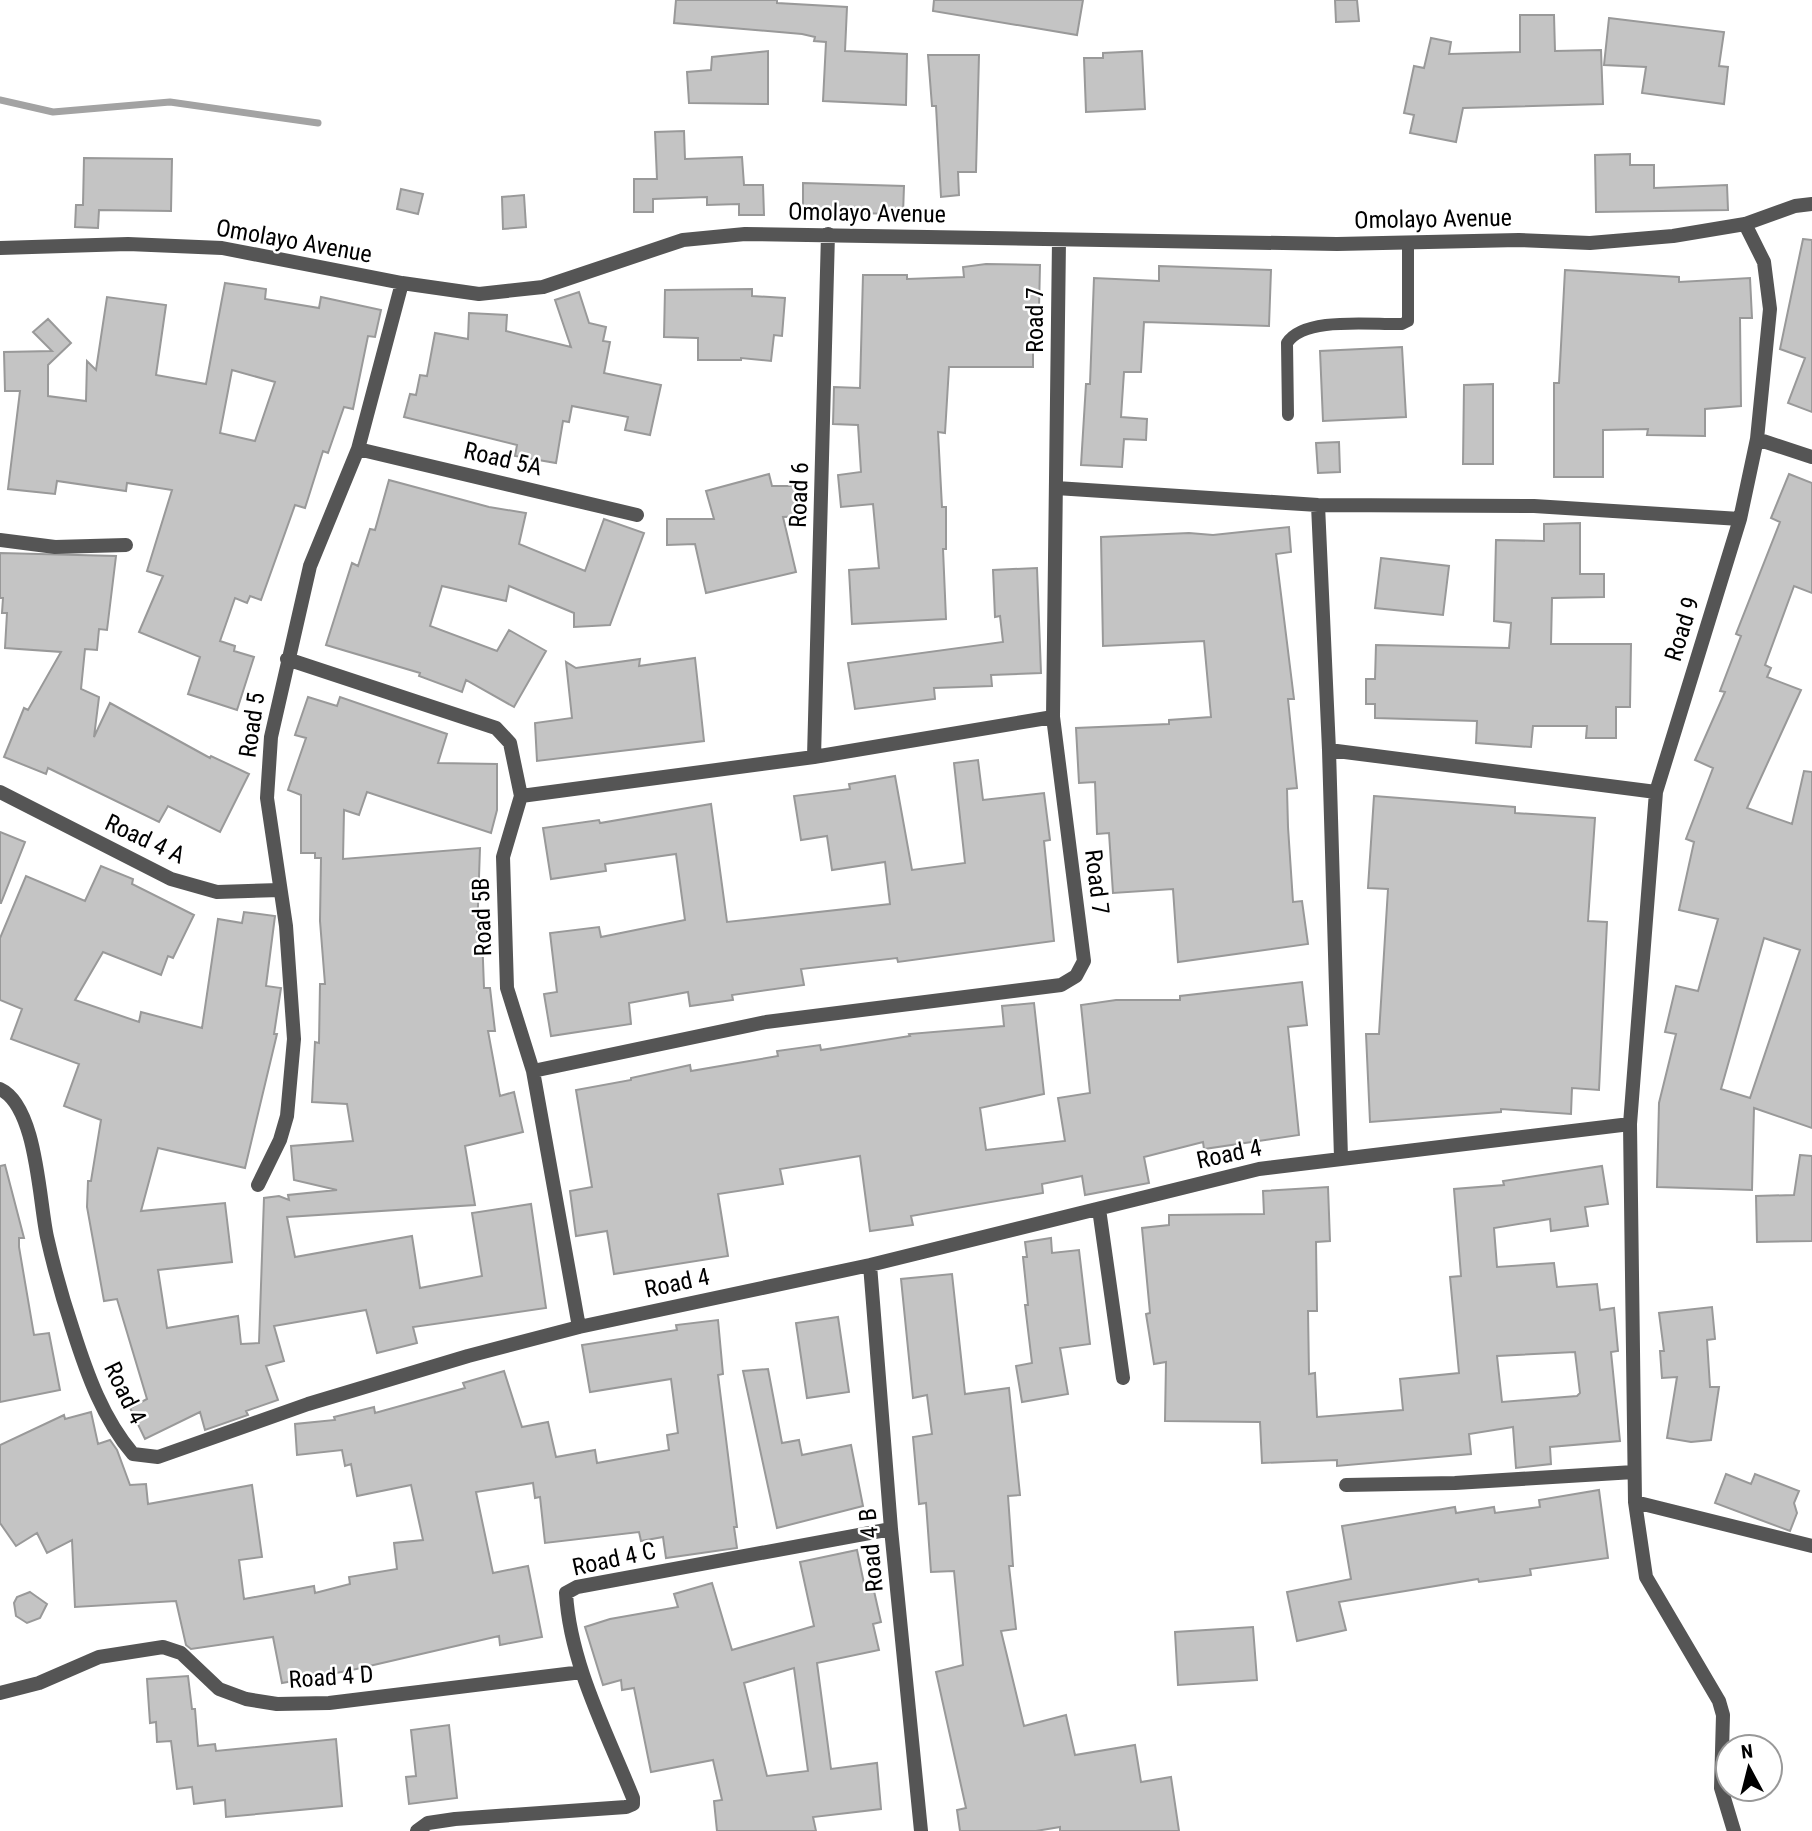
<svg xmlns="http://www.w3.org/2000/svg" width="1812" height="1831" viewBox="0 0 1812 1831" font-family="'Roboto Condensed',sans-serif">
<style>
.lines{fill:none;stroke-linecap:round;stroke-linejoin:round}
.stream{stroke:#a3a3a3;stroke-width:7}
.building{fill:#c4c4c4;stroke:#999;stroke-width:2;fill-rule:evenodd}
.lane{stroke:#555;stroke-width:12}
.street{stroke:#555;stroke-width:14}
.labels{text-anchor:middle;stroke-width:5;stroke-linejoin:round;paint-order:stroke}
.street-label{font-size:24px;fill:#000;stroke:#fff}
</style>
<rect width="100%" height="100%" fill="#fff"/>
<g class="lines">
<path class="stream" d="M0,100L53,112L170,102L318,123"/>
</g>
<path class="building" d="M676,0H777V3L847,7L845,51L907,54L906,105L823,101L826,42L814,41L815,37L802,34L674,23Z
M934,0H1083L1077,35L933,11Z
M1335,0H1357L1359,21L1336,22Z
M1520,15H1554L1555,51L1601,50L1603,104L1463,108L1456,142L1410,133L1414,115L1404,113L1414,66L1424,68L1431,38L1451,42L1449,54L1520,52Z
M1609,18L1724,32L1719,66L1728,67L1724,104L1642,93L1646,67L1604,65Z
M768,51V104L689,103L687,72L711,70L712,57Z
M1142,51L1145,109L1086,112L1084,58H1103V53Z
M928,55H979L976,172H958L959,195L941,197L936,106H932Z
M684,131L685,159L742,157L744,185H763L764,215H739V204L707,205V197L653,199V212H634V179H657L655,132Z
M1630,154V165H1654V188L1727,185L1728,210L1596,212L1595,155Z
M84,158L172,159L171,211L99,210L98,228L75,227L76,205H83Z
M803,183L904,186L903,214L850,213V209L803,210Z
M401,189L423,194L418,214L397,209Z
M524,195L526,227L503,229L502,197Z
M1803,239L1812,240V412L1788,403L1805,358L1780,349Z
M986,264L1040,265L1039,309H1035L1033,324V367H949L945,433L938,432L942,507H946V549H943L946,619L852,624L849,570L879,568L873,504L841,507L838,475L861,472L858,425L833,424L834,387L860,388L863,275H907V279L964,277L963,267Z
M1159,266L1271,270L1269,326L1144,322L1141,372H1124L1121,417L1147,419L1146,440L1124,439L1122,467L1081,465L1086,384H1090L1094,278L1159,281Z
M1565,270L1679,277V282L1750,278L1752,318H1740L1741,406L1705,409V436L1647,435L1648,429L1603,430V477H1554V383H1559Z
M225,283L266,289L265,299L319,308L321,297L381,310L375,337L368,336L353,409L344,407L328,453L323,451L305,508L295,505L261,600L250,596L247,603L235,598L220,641L235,646L234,651L254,657L237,710L188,694L200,657L139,632L163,576L147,571L172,490L127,483L126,491L57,481L55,494L8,489L20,391H5L4,352L52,351L33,332L48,319L71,343L48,365V396L86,401L87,361L96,370L107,297L166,305L156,375L206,384ZM232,370L275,382L255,441L220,433Z
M752,289V296L785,298L782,336L774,335L771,361L741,358V360H698V338L664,337L665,290Z
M579,292L589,323L606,327L603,341L610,342L604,373L661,385L650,435L625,430L628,417L572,406L569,422L563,421L556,463L515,456L517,445L404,417L410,394L416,395L420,375L427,376L435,333L468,339L469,313L507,315L506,331L571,347L555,300Z
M1402,347L1406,417L1323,421L1320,351Z
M1493,384V464H1463L1464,385Z
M1339,442L1340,472L1318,473L1316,443Z
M769,474L772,486H803L804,516L783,517L796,572L706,593L695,544L667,545V519H714L706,491Z
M1789,474L1812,483V593L1794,586L1765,665L1771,668L1767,677L1801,690L1747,808L1792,824L1804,771L1812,772V1128L1754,1108L1752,1190L1657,1187L1659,1103L1676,1034L1665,1032L1676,986L1698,991L1718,919L1679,910L1694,842L1686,839L1713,768L1695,760L1725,692L1720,691L1741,636L1736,634L1780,522L1771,518ZM1764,938L1800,950L1750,1098L1721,1089Z
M389,480L489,507L526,513L519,544L585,571L604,519L644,533L610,625L574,627V613L509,586L506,601L442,586L430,626L497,651L509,630L546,651L514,707L466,680L462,692L419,676L420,673L326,645L352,563L358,566L370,529L375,530Z
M1580,523V574H1604V597L1552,598L1551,644H1631L1630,707H1616V738H1586L1587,726H1533L1531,747L1476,743L1477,721L1375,718V704H1366V679H1375L1376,645L1509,648L1511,623L1494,621L1496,540L1544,541V524Z
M1289,527L1291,552L1276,554L1294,699H1288L1297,788L1287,789L1288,827L1293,902L1302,901L1308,944L1178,962L1173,889L1113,893L1109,833L1097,834L1095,782L1079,783L1076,728L1169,724V720L1211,717L1204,641L1103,646L1101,537L1189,533L1213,535Z
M0,553L116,556L107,630L99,629L97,650L85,649L81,689L99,697L94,737L110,703L210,758L211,756L249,774L220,832L168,806L159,822L48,768L46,774L4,757L24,708L28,710L61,652L5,648L7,613H2L3,598H0Z
M1381,558L1449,566L1443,615L1375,608Z
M1037,568L1041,673L991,675L992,686L934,688L935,699L855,709L848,663L1003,642L1000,616L995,617L993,570Z
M695,658L704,741L537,761L535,723L572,718L566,662L576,668L640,659L639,666Z
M308,697L337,706L340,697L447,734L438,763L497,764V810L491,833L367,792L359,815L344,810L343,859L480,848L477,934H482L484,988H490L495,1031H488L500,1096L514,1092L523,1132L465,1146L475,1205L287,1217L295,1257L412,1236L420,1288L482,1276L472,1213L531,1204L546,1308L413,1327L417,1343L377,1353L366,1310L274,1326L284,1361L266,1366L278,1400L246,1411L248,1415L205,1430L200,1412L145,1439L130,1408L147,1399L117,1299L104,1301L87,1207L88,1181H91L101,1120L64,1106L79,1064L11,1039L22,1009L0,1000V938L26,876L85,901L101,866L133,879L132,884L194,915L173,958L168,956L161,975L103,952L75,1000L139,1022L141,1012L202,1028L218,919L242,923L244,912L275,916L266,986L281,988L274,1034H277L245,1168L158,1148L141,1211L225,1203L232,1262L158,1270L167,1328L238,1316L241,1344L259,1343L264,1198L279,1196L289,1200L288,1195L337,1190L294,1180L291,1146L353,1141L347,1104L312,1102L315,1042L319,1043L320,984H325L320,921L321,858H315V853H301V795L288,790L306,738L295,735Z
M978,760L983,800L1044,793L1050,840L1044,841L1054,941L898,962L897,958L801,969L804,985L732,995L733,1000L690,1006L688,992L629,1003L631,1024L551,1036L544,994L557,992L550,933L599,927L601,937L685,920L676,854L605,864L606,871L551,879L543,828L599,820L600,823L711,804L727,922L890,904L885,862L832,870L827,836L801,840L794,796L850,789L849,784L895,776L912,870L965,863L954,763Z
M1374,796L1515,807V813L1595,818L1588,921L1607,922L1599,1090L1572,1088L1571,1114L1501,1109V1112L1370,1122L1366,1034H1379L1388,889L1368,888Z
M0,832L25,842L1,903H0Z
M1302,982L1307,1025L1288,1027L1299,1135L1204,1149L1203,1142L1144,1157L1149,1183L1085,1195L1082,1176L1042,1184L1043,1193L911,1216L913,1225L870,1231L860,1156L780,1169L783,1184L718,1194L728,1256L614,1274L607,1231L576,1236L570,1191L592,1187L576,1090L631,1080V1078L690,1065L691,1071L778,1056L777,1051L820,1045L821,1050L910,1036L909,1034L1004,1026L1002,1006L1034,1003L1044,1094L980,1108L986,1150L1065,1141L1058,1098L1090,1093L1081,1005L1116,1000H1180V996Z
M1800,1155L1812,1156V1241L1757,1242L1756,1196L1794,1195Z
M5,1165L24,1238H19V1247L34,1335L49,1333L60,1390L0,1402V1166Z
M1602,1166L1608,1204L1585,1207L1588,1226L1551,1231L1550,1219L1494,1228L1497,1267L1554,1263L1557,1287L1597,1284L1600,1310L1614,1308L1618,1351L1611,1352L1620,1441L1550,1447L1551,1464L1516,1468L1513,1427L1469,1434L1471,1454L1337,1466V1460L1262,1463L1260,1422L1165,1421L1166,1362L1154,1364L1146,1314L1150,1313L1142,1228L1169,1225V1215L1264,1214L1263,1191L1328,1187L1330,1241L1316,1242L1317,1311H1308L1309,1374L1315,1373L1317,1417L1403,1410L1400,1379L1459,1373L1450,1277L1461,1276L1454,1189L1504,1185L1503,1181ZM1575,1352L1580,1393L1577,1396L1502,1402L1497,1356Z
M1051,1238L1052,1253L1079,1250L1090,1344L1060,1348L1068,1394L1022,1402L1016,1366L1032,1363L1025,1305H1028L1023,1257H1027L1025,1242Z
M952,1274L965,1394L1009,1388L1020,1495L1008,1496L1013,1566H1009L1016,1629L1001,1631L1024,1726L1066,1715L1075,1755L1135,1745L1141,1782L1171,1777L1179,1831H1060V1827L1036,1831H960L957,1810L966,1808L936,1672L963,1665L954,1571L931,1572L926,1503L919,1504L913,1437L932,1434L927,1395L913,1398L901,1279Z
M1712,1307L1715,1339L1707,1340L1710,1387H1719L1711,1440L1691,1442L1667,1438L1677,1377L1662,1378L1660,1351H1664L1659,1313Z
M838,1317L849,1392L807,1398L796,1323Z
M718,1320L723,1374L718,1375L737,1527H734L737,1548L666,1558L663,1537L641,1541L639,1532L545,1543L540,1497L535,1498L533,1483L476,1492L493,1573L528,1566L542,1637L500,1645L499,1636L352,1670L282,1683L273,1637L191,1649L186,1645L176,1601L75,1607L72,1540L47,1553L37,1533L16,1546L0,1523V1445L64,1415L65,1419L91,1412L98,1444L110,1440L117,1450L130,1485L146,1484L148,1504L252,1485L262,1557L239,1560L244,1599L314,1586L315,1593L350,1584L349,1577L397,1569L394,1543L423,1540L411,1485L357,1496L351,1464L345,1466L342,1450L297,1455L295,1424L335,1420L334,1417L374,1407L375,1413L465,1388L463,1383L504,1371L522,1427L548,1422L556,1457L595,1450L597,1463L669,1450L667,1435L678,1433L671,1379L590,1392L582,1345L677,1330L676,1325Z
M768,1369L782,1443L799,1440L802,1455L851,1445L863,1506L777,1528L743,1371Z
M1726,1474L1751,1484L1755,1474L1799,1491L1794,1503L1797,1513L1790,1531L1715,1503Z
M1599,1490L1608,1558L1530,1569L1531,1575L1479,1582L1478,1579L1339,1602L1346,1630L1297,1641L1287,1592L1351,1579L1342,1526L1455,1507L1456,1513L1494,1507L1495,1513L1540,1507L1539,1500Z
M857,1550L866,1593L874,1591L881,1622L873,1624L879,1650L817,1663L831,1769L877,1763L881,1809L813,1817L816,1831H717L714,1801L722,1800L713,1760L651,1772L634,1688L622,1690L621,1680L603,1685L585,1627L610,1619L678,1607L674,1594L712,1583L732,1650L814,1626L800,1562ZM794,1668L808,1771L767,1776L744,1683Z
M30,1592L47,1604L40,1618L27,1623L16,1616L14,1603L17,1597Z
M1253,1627L1257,1680L1178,1685L1175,1632Z
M188,1676L192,1709H195L198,1746L215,1744L216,1751L336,1739L342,1806L226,1817L225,1800L194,1804L192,1787L177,1789L171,1741L157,1742L156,1722L150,1723L147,1679Z
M449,1725L457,1798L409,1804L406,1777L416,1776L411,1730Z"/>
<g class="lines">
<path class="lane" d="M1288,415L1287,343C1304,316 1372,325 1402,324L1408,321V244"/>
<path class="street" d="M0,248L128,244L222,248L402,283L479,294L543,287L683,240L745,234L1337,244L1519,240L1590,243L1673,236L1745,224L1795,206L1812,204
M1757,439L1812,457
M358,449L637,515
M1056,488L1318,505L1534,506L1740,519
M1318,505L1329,750L1341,1158
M0,540L55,547L126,545
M287,659L496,728L510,743L521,796L503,857L507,988L533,1071L579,1327
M1329,750L1656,792
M814,757L828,234
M0,792L171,879L217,892L280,890
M521,796L814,757L1053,717
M533,1071L766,1022L1061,985L1076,976L1084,961L1053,717L1059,240
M0,1089C37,1106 39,1201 47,1237C54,1268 63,1300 73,1330C87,1374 103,1419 133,1454L158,1457L308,1404L468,1356L579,1327L870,1265L1259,1169L1630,1124
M258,1185L280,1140L287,1116L294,1039L286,926L267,798L271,737L310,566L358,449L402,283
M1099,1209L1123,1378
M870,1265L891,1529L921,1831
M1346,1485L1455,1483L1634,1472
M1635,1502L1812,1546
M0,1693L39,1683L99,1657L163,1647L181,1653L219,1689L246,1699L277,1704L329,1703L582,1672
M417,1831L428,1823L455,1819L626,1807L633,1804V1798C607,1733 570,1664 566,1593L577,1587L891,1529
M1734,1831L1721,1788L1723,1715L1719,1701L1646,1577L1635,1502L1630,1124L1656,792L1740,519L1757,439L1770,309L1764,262L1745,224"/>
</g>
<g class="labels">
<g class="street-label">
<text transform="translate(867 213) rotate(1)" y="8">Omolayo Avenue</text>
<text transform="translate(1433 219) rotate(-1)" y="8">Omolayo Avenue</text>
<text transform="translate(294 241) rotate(10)" y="8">Omolayo Avenue</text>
<text transform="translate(1035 320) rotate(-90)" y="8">Road 7</text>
<text transform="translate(503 459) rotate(13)" y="8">Road 5A</text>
<text transform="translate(799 495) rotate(-88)" y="8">Road 6</text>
<text transform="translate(1682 629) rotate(-73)" y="8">Road 9</text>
<text transform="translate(252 725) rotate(-82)" y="8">Road 5</text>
<text transform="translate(145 839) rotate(25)" y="8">Road 4 A</text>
<text transform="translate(1097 882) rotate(83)" y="8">Road 7</text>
<text transform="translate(482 917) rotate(-92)" y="8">Road 5B</text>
<text transform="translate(1229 1154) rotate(-12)" y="8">Road 4</text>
<text transform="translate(677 1283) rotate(-12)" y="8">Road 4</text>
<text transform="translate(125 1393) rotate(64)" y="8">Road 4</text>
<text transform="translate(871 1550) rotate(-95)" y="8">Road 4 B</text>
<text transform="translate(614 1559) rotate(-12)" y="8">Road 4 C</text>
<text transform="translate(331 1677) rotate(-4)" y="8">Road 4 D</text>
</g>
</g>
<g transform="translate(1749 1768) rotate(353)"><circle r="33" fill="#ffffff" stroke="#999999" stroke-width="2"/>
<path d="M0-5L12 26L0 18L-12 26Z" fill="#000000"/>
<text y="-10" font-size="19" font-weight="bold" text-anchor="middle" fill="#000000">N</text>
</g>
</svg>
